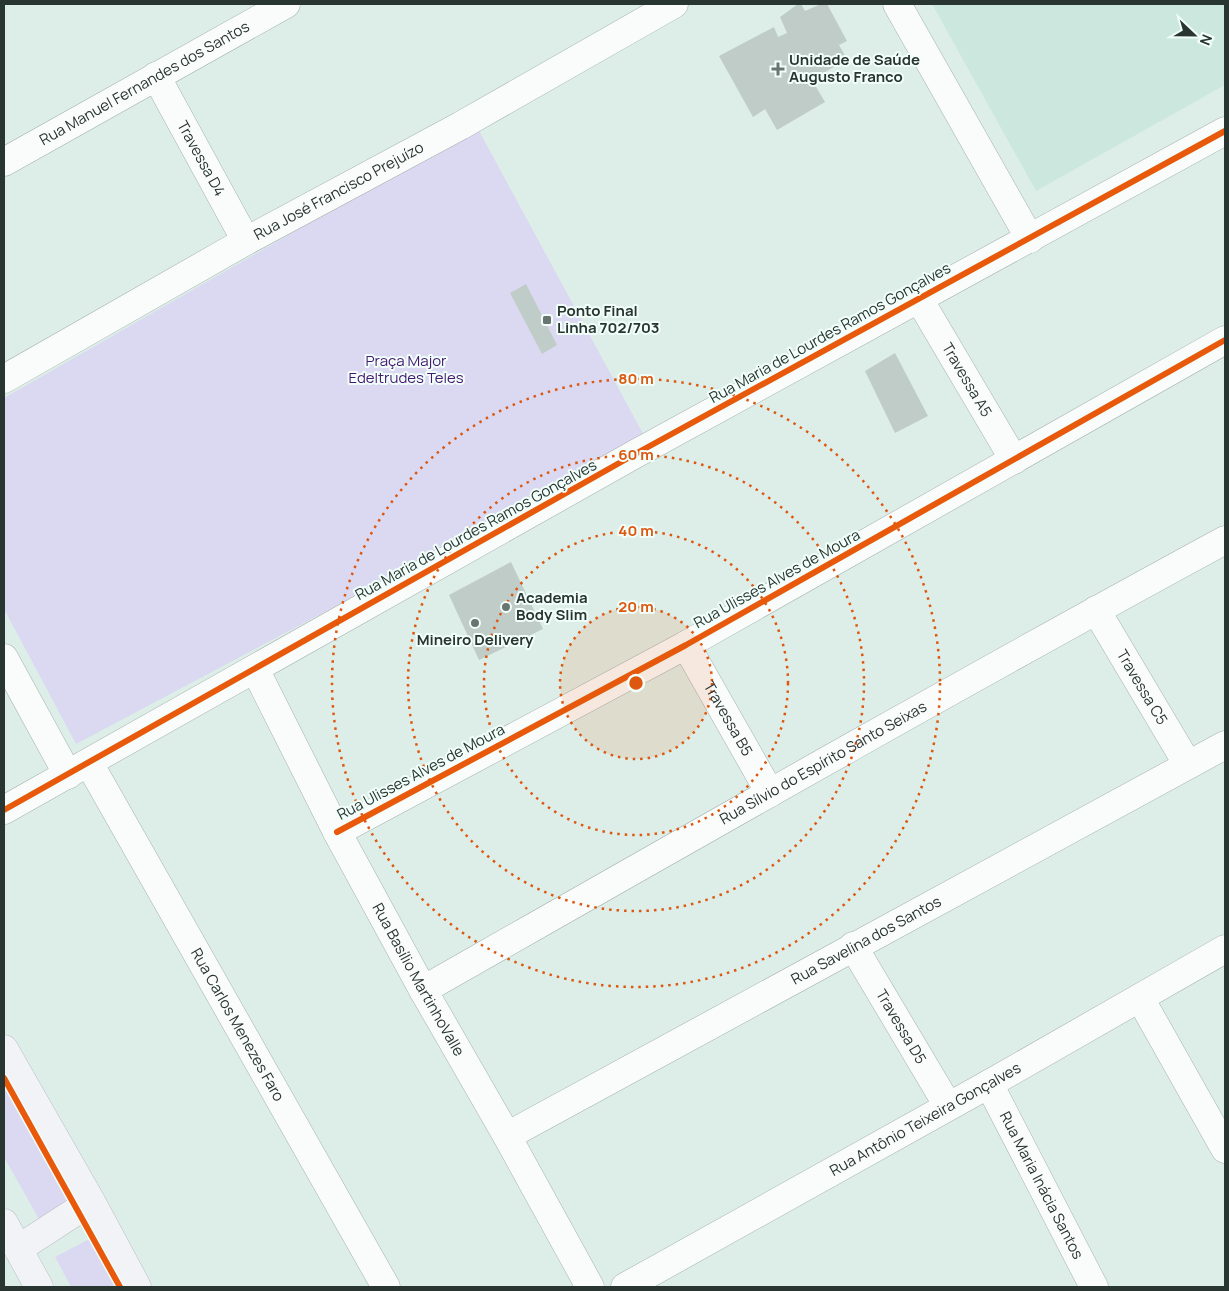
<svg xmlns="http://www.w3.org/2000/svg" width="1229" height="1291" viewBox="0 0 1229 1291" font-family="Manrope,sans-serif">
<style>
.built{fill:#cce8de}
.green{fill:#dbd9f1}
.building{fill:#bfccc8}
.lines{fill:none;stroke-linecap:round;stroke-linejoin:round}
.minor-casing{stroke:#a4b2ad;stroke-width:29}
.major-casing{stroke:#babfc4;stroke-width:29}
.minor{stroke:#fafcfc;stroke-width:28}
.major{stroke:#f2f3f6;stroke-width:28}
.cycleway-casing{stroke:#f1fef9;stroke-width:9}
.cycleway{stroke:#e8590c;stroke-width:6}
.ring{fill:none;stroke:#de570e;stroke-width:2.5;stroke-dasharray:2.5 5}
.poi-dot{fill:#687671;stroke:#f1fef9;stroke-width:2}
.labels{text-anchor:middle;stroke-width:4;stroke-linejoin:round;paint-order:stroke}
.poi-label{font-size:15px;font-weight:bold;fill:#293531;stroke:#f1fef9;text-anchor:start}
.street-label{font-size:15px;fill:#293531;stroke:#f1fef9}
.park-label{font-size:15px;fill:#461971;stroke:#f1fef9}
.centre{fill:#de570e;stroke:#f1fef9;stroke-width:2.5}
.ring-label{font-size:15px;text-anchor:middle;font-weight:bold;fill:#de570e;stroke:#f1fef9;stroke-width:4;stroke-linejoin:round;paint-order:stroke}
</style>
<rect width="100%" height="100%" fill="#ddeee8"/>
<path class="built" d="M932,4H1225V85L1036,191Z"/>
<path class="green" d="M477,127L647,441L76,744L4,609V398Z
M4,1067L78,1196L40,1221L4,1157Z
M97,1235L126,1287H71L55,1257Z"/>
<path class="building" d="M798,4H801L805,11L821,4H827L847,41L839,45L847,59L812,80L825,102L777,130L765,109L753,117L719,56L774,27L778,37L787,33L780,17Z
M526,284L557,345L542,354L510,293Z
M895,353L928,416L895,433L865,371Z
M511,562L543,629L479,660L449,595Z"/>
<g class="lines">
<g class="minor-casing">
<g id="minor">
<path d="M897,4L1030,239"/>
<path id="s1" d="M156,76L246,241"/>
<path id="s2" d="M4,162L286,4"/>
<path id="s3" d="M919,299L1014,460"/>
<path id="s4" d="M4,379L246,241L460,126L674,4"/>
<path id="s5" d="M1096,610L1188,765"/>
<path id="s6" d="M686,645L770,793"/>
<path d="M4,658L68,775"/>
<path id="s7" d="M255,669L337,832L423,990L507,1136L590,1287"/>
<path id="s8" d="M89,763L386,1287"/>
<path d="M4,810L637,453L1225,131"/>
<path d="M337,832L686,645L1225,340"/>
<path id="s9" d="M853,946L948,1106"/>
<path id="s10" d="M423,990C690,838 956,686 1225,540"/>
<path d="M1140,998L1225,1149"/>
<path id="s11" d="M989,1084L1094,1287"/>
<path id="s12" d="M507,1136L1225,745"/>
<path id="s13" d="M625,1287L989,1084L1225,949"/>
</g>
</g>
<g class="major-casing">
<path id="major" d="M4,1049L92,1203L137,1287
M4,1223L39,1287
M18,1249L78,1210L92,1203"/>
</g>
<use href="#minor" class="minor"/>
<use href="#major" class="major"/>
<g class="cycleway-casing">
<path id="cycleway" d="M4,810L637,453L1225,131
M337,832L686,645L1225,340
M4,1078L120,1287"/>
</g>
<use href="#cycleway" class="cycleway"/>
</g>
<circle cx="636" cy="683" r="76" fill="#de570e" fill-opacity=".12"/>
<g class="ring">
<circle cx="636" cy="683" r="76"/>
<circle cx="636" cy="683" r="152"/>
<circle cx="636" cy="683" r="228"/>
<circle cx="636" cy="683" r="304"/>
</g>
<g class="poi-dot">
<path d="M775.5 61.5h5v5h5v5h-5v5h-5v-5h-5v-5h5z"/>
<rect x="542" y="315" width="10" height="10" rx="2.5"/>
<circle cx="506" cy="607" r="5"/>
<circle cx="475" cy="623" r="5"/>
</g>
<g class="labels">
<g class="poi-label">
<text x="789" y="65">Unidade de Saúde<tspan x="789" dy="17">Augusto Franco</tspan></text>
<text x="557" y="316">Ponto Final<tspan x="557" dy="17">Linha 702/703</tspan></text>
<text x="516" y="603">Academia<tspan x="516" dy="17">Body Slim</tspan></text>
<text x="475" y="645" text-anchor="middle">Mineiro Delivery</text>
</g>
<g class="street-label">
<text dy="5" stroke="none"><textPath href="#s2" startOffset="161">Rua Manuel Fernandes dos Santos</textPath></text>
<text dy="5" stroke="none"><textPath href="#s1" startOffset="94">Travessa D4</textPath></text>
<text dy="5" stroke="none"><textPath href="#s4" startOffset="384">Rua José Francisco Prejuízo</textPath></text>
<text transform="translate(830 333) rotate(-29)" y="5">Rua Maria de Lourdes Ramos Gonçalves</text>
<text dy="5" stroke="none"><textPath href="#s3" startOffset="94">Travessa A5</textPath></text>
<text transform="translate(476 530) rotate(-29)" y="5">Rua Maria de Lourdes Ramos Gonçalves</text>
<text transform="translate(777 579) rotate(-29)" y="5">Rua Ulisses Alves de Moura</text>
<text dy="5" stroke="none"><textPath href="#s5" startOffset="90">Travessa C5</textPath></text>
<text dy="5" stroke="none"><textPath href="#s6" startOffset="85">Travessa B5</textPath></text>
<text dy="5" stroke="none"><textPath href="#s10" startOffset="460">Rua Sílvio do Espírito Santo Seixas</textPath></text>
<text transform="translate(421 772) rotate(-28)" y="5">Rua Ulisses Alves de Moura</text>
<text dy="5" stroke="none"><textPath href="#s12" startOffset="409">Rua Savelina dos Santos</textPath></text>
<text dy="5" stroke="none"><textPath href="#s7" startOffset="351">Rua Basílio MartinhoValle</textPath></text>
<text dy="5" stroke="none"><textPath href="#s8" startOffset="301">Rua Carlos Menezes Faro</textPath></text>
<text dy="5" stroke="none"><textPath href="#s9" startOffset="94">Travessa D5</textPath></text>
<text dy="5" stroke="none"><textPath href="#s13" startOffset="344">Rua Antônio Teixeira Gonçalves</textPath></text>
<text dy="5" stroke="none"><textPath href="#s11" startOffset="114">Rua Maria Inácia Santos</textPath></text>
</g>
<g class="park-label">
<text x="406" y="366">Praça Major<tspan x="406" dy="17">Edeltrudes Teles</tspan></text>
</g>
</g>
<circle cx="636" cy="683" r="8" class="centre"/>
<g class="ring-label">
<text x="636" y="384">80 m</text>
<text x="636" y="460">60 m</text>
<text x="636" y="536">40 m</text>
<text x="636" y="612">20 m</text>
</g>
<rect width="1229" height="1291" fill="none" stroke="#293531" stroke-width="10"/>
<g transform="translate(1194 35) rotate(112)" stroke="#f1fef9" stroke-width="4" paint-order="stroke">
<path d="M0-4L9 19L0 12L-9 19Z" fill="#293531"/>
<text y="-8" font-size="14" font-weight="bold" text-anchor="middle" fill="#293531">N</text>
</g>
</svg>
